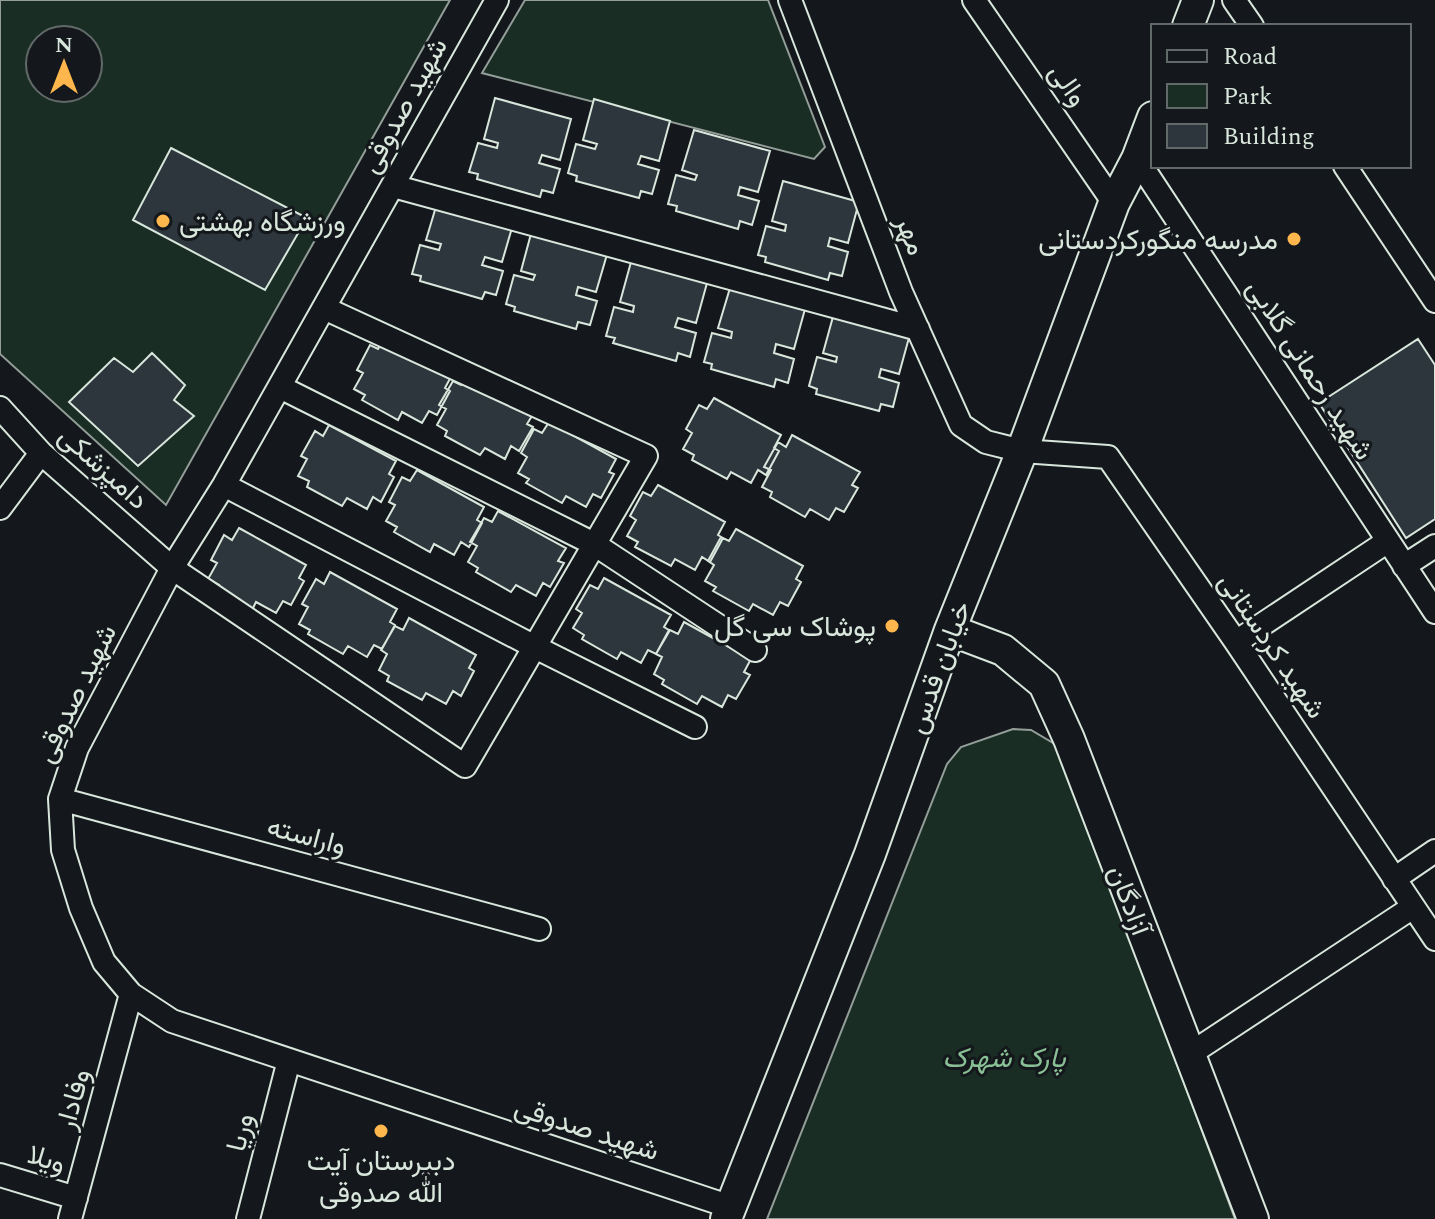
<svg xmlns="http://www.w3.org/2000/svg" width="1435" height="1219" viewBox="0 0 1435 1219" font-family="Spectral,Vazirmatn,serif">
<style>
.green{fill:#1a2d24;stroke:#939e99;stroke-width:2;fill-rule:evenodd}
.building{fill:#2c363c;stroke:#d8e6dc;stroke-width:2}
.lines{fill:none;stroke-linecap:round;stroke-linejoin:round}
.street-casing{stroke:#d8e6dc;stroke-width:26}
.secondary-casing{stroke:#d8e6dc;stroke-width:34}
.street{stroke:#14181c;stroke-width:22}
.secondary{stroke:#14181c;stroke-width:30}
.poi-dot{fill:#ffb74d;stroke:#14181c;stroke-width:3}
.labels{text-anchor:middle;stroke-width:6;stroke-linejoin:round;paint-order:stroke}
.street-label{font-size:28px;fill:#d8e6dc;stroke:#14181c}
.poi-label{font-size:28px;fill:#d8e6dc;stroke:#14181c;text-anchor:end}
.park-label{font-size:28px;font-style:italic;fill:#8ac095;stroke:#14181c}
</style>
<rect width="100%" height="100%" fill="#14181c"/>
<path class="green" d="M0,0H450L166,505L0,354ZM40,40H88V88H40Z
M525,0H768L825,147L814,159L482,73Z
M1013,729L1031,730L1058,746L1235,1219H767L947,764L961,747Z"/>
<path class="building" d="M495,98L571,119L560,160L542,155L539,163L560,169L553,193L542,190L540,197L477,179L478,174L469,172L478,143L497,148L498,143L484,139Z
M594,99L670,121L659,161L641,156L638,164L659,170L652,194L641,191L639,198L576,181L577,176L568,173L576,144L595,149L597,144L583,140Z
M694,130L770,151L758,192L740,187L738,195L759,201L752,225L740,221L738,229L676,211L677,206L668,204L676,175L695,180L697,175L682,170Z
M171,148L307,218L265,290L133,220Z
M783,181L859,202L848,243L830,238L828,246L848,252L842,276L830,273L828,280L765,262L766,257L758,255L766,226L785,231L786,225L772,221Z
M438,200L514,221L502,262L485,257L482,265L503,271L496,295L485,292L482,299L420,281L421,276L412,274L420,245L439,250L441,244L426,240Z
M532,230L608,251L596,292L578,287L576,295L597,301L590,325L578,322L576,329L514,311L515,307L506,304L514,275L533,280L535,275L521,271Z
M631,262L707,283L696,323L678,318L675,327L696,333L690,357L678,353L676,361L613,343L615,338L606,336L614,307L633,312L634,306L620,302Z
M730,288L805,309L794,349L776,344L774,353L794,359L788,383L776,379L774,387L711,369L712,364L704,362L712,333L731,338L732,332L718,328Z
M834,313L910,334L899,374L881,369L879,377L899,383L893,407L881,404L879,411L816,394L817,389L809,386L817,357L836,362L837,357L823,353Z
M385,338L452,375L445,388L450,391L437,415L429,411L422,423L402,412L398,420L362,400L365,395L354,389L363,373L357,370L370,345L378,349Z
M1418,339L1435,365V519L1406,538L1319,403Z
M152,353L185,385L174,400L194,416L138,466L69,402L114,358L133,372Z
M467,374L535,411L527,424L533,427L519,451L511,446L505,459L485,448L480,455L445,436L447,431L437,425L446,409L439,405L453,381L461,385Z
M714,398L781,435L774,448L779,451L766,475L758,470L751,483L731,472L727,479L692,460L694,455L683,449L692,433L686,429L699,405L707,409Z
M549,422L616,459L609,472L614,474L601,498L593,494L586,507L566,496L562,503L526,483L529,479L518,473L527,457L521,453L534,429L542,433Z
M329,425L396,461L389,474L394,477L381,502L373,497L367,509L347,498L342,506L307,487L309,481L298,476L307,459L301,456L315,431L323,436Z
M792,435L860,472L852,485L858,488L844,512L836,508L829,520L810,509L805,517L770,497L772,492L762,487L771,470L764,467L778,442L786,447Z
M417,470L484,507L477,520L482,523L469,547L461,542L454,555L434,544L430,552L394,532L397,527L386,521L395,505L389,502L402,477L410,481Z
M658,485L725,522L718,535L723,538L710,562L702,557L695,570L675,559L671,566L635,547L638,542L627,536L636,520L630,516L643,492L651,496Z
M498,511L566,548L558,561L564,563L550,587L543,583L536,596L516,585L511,592L476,572L478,568L468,562L477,546L470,542L484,518L492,522Z
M239,528L306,565L299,578L304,581L291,605L283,601L276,613L256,602L252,610L216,590L219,585L208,579L217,563L211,560L224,535L232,540Z
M736,529L803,566L796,579L801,582L788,606L780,602L773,615L753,604L749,611L713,591L716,587L705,581L714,565L708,561L721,537L729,541Z
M330,572L397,609L390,622L395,625L382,649L374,645L367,657L348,646L343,654L308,634L310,630L299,624L308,607L302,604L316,579L324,584Z
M604,578L671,615L664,627L669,630L656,654L648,650L641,663L621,652L617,659L582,639L584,635L573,628L582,613L576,609L590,585L598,589Z
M409,618L476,655L469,668L474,671L461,696L453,691L446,704L426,693L422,700L387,681L389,676L379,670L387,654L381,650L395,626L403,630Z
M684,622L751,659L744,672L750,675L736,699L728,695L722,707L702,696L697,704L662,684L664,680L654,674L662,657L656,654L670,630L678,634Z"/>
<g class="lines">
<g class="street-casing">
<path id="street" d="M497,0L224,485L172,568L77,748L60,799L63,850L81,908L104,962L131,994L172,1021L731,1207
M790,0L901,292L961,425L986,442L1022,451L1108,457L1236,642L1435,939
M974,0L1114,203
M1234,0L1252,26
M1137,159L1435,612
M1345,166L1435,301
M393,186L918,329
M280,387L594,544L755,650
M0,408L41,453L172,568L465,766L646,456L324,308
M224,485L535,647L695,727
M0,508L41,453
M1404,566L1435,546
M1236,642L1388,541
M60,799L539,929
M1394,879L1435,851
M1190,1054L1413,907
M0,1175L76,1198
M70,1219L131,994
M248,1219L289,1060"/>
</g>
<g class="secondary-casing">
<path id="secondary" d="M1188,26L1198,0
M950,630L1003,650L1044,684L1069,739L1253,1219
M726,1219L870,854L950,630L1022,451L1114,203L1137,159L1153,117"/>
</g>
<use href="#street" class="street"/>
<use href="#secondary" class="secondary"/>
</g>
<g class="poi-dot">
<circle cx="163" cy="221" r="8"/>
<circle cx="1294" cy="239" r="8"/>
<circle cx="892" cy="626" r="8"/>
<circle cx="381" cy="1131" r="8"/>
</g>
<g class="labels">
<g class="street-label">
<text transform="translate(1069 84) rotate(55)" y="10">والی</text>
<text transform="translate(403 105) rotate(-61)" y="10">شهید صدوقی</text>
<text transform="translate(912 235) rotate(69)" y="10">مهر</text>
<text transform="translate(1311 369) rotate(57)" y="10">شهید رحمانی گلابی</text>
<text transform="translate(104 467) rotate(42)" y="10">دامپزشکی</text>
<text transform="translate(1273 645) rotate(56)" y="10">شهید کردستانی</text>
<text transform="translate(938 667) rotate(-70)" y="10">خیابان قدس</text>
<text transform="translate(75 693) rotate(-64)" y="10">شهید صدوقی</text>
<text transform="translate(307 835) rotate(15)" y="10">واراسته</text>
<text transform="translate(1130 900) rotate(69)" y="10">آزادگان</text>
<text transform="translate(72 1099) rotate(-75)" y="10">وفادار</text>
<text transform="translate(587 1128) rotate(18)" y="10">شهید صدوقی</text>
<text transform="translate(239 1132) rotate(-76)" y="10">وریا</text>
<text transform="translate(47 1158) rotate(17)" y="10">ویلا</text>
</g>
<g class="poi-label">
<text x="179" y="231" text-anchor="start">ورزشگاه بهشتی</text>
<text x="1278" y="249">مدرسه منگورکردستانی</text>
<text x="876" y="636">پوشاک سی گل</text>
<text x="381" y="1170" text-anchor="middle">دبیرستان آیت<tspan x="381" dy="32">الله صدوقی</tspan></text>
</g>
<g class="park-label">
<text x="1004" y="1067">پارک شهرک</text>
</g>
</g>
<rect x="1151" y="24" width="260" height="144" fill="#14181c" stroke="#626a69" stroke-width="2"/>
<rect x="1167" y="50" width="40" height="12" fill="#14181c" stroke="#626a69" stroke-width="2"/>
<text x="1223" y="64" font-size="24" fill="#d8e6dc">Road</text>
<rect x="1167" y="84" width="40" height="24" fill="#1a2d24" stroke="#626a69" stroke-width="2"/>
<text x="1223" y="104" font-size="24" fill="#d8e6dc">Park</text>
<rect x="1167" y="124" width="40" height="24" fill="#2c363c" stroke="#626a69" stroke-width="2"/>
<text x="1223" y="144" font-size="24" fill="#d8e6dc">Building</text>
<g transform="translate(64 64)"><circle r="38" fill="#14181c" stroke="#626a69" stroke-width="2"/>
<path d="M0-6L14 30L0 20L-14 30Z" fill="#ffb74d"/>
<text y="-12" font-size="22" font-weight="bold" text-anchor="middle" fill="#d8e6dc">N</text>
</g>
</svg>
